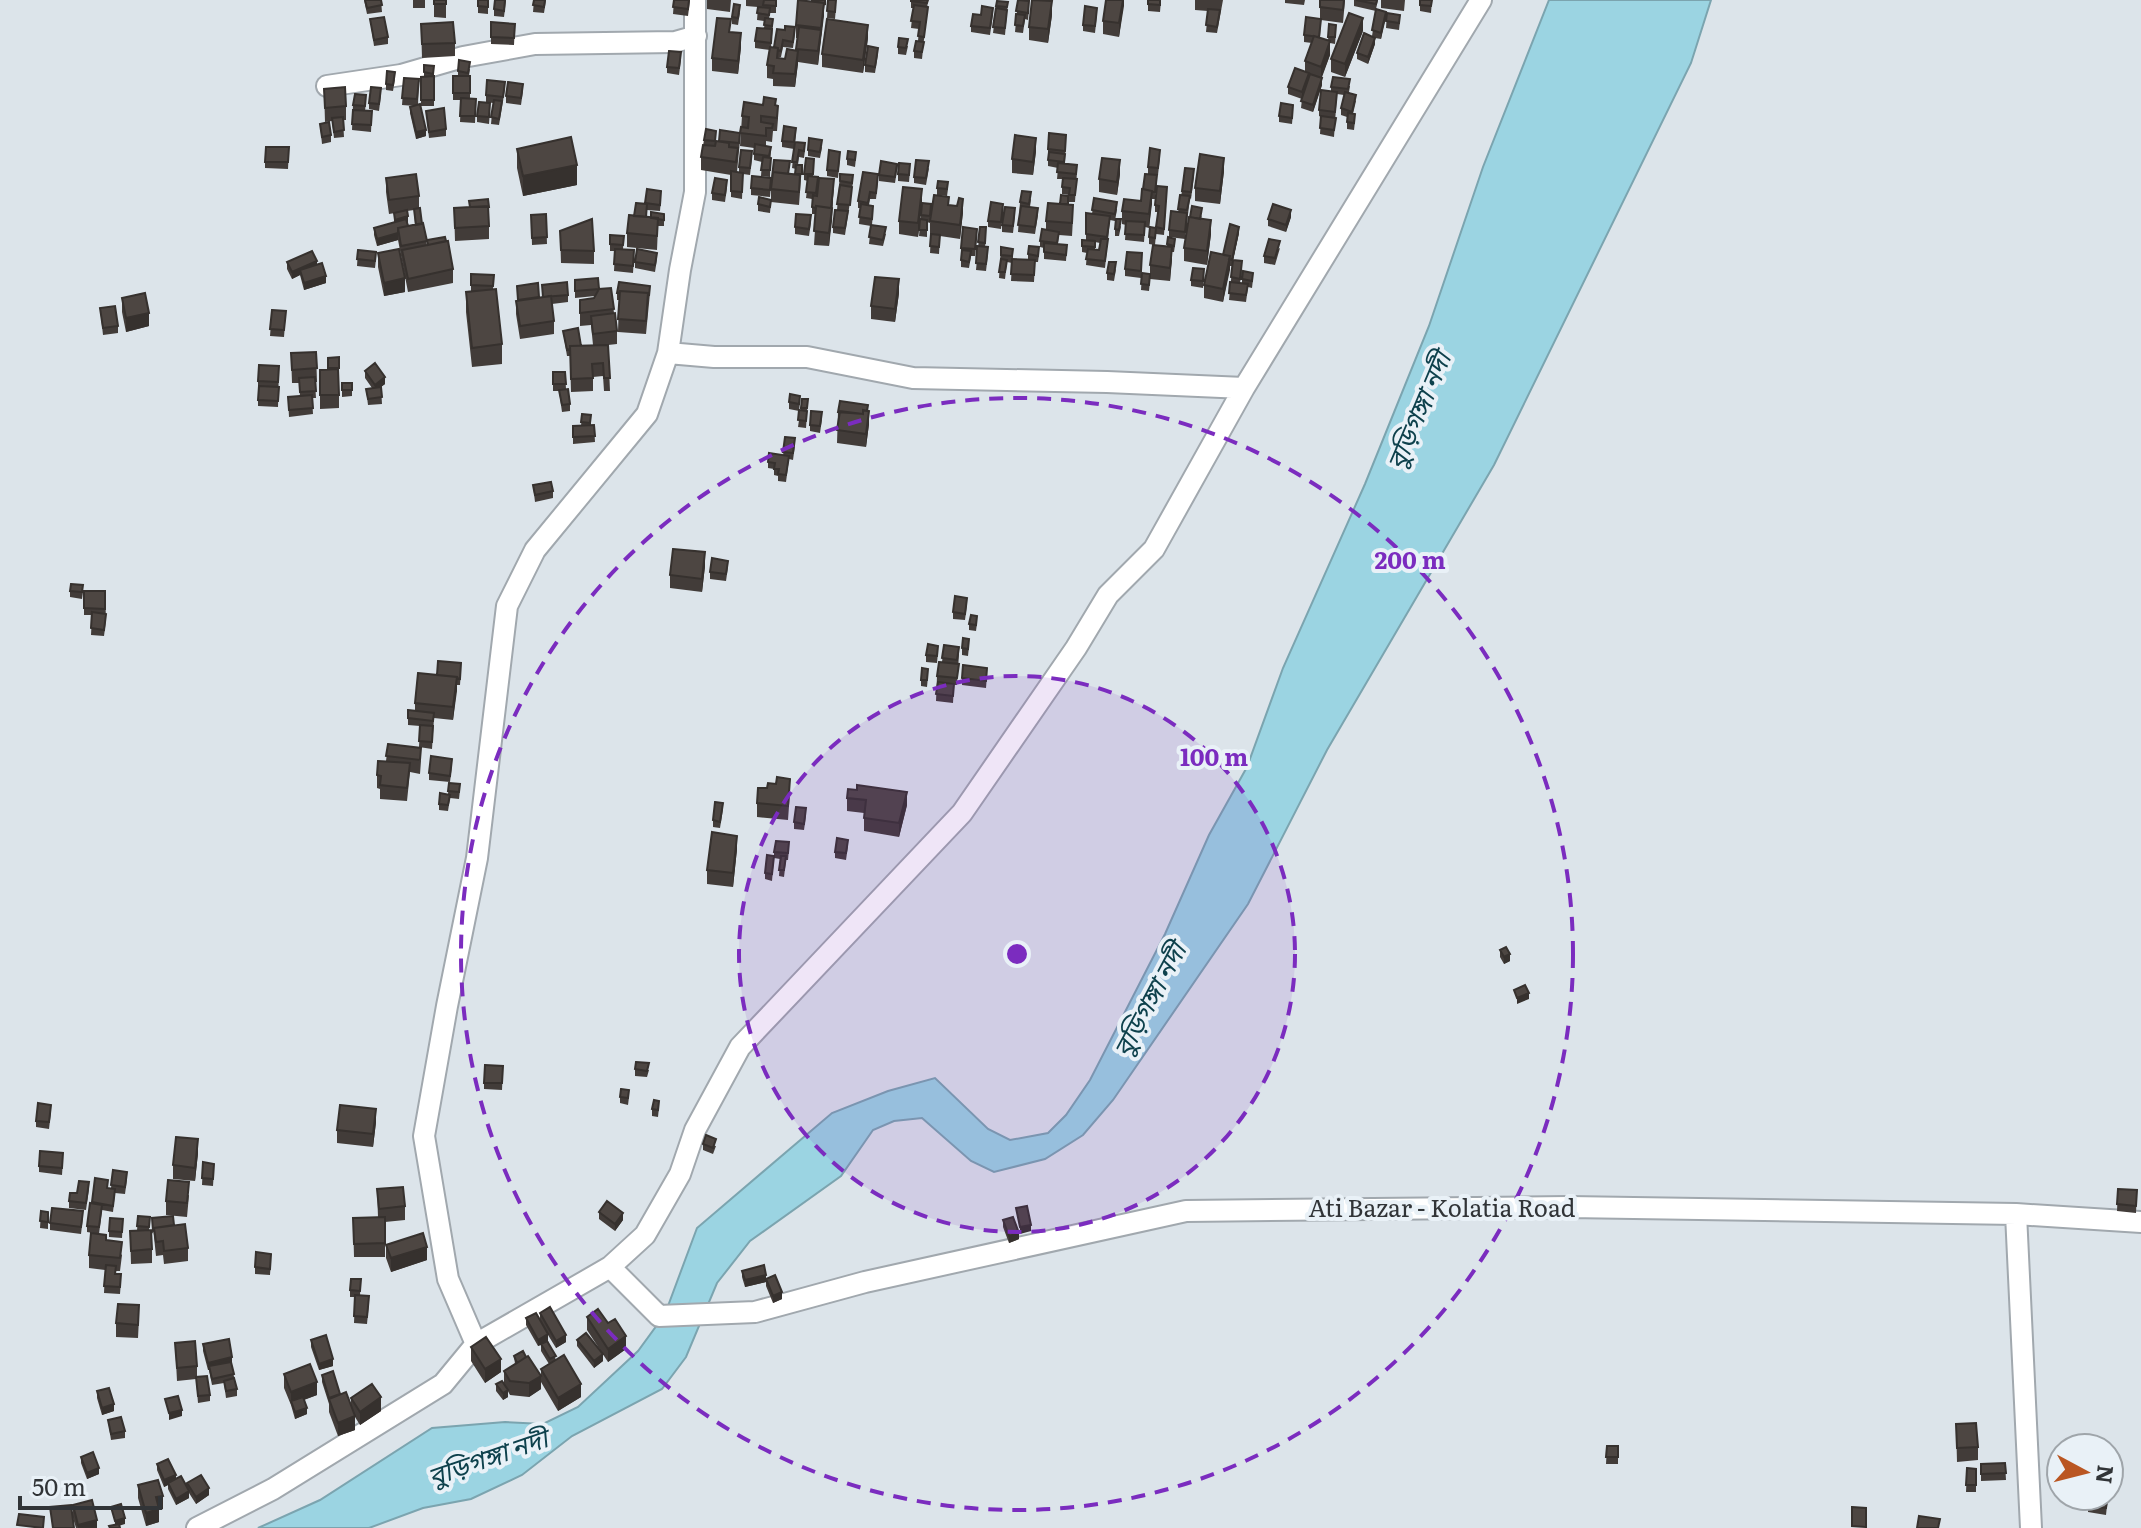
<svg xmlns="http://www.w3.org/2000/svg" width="2141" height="1528" viewBox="0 0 2141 1528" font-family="Literata,'Noto Sans Bengali',serif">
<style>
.water{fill:#9bd4e2;stroke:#7ba4af;stroke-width:2}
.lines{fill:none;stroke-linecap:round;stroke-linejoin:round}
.minor-casing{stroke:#a1a8ae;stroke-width:24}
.minor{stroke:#fff;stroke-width:20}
.wall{fill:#423c39;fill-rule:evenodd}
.shaded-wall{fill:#36312e}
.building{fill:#4d4642;stroke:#36312e;stroke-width:2}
.ring{fill:none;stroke:#7b2cbf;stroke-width:4;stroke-dasharray:14 10}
.labels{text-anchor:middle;stroke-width:8;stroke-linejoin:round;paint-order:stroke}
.street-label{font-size:24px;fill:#313437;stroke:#e9f1f7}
.water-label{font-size:26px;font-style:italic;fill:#0e414c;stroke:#e9f1f7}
.centre{fill:#7b2cbf;stroke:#e9f1f7;stroke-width:4}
.ring-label{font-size:24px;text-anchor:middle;font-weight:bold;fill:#7b2cbf;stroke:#e9f1f7;stroke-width:8;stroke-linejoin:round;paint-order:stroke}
</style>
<rect width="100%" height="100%" fill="#dce4ea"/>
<path class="water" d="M1549,0H1711L1691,63L1494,465L1327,750L1248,904L1113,1100L1083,1135L1045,1159L994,1172L971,1161L922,1118L894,1121L873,1130L841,1176L750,1241L717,1283L686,1357L662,1389L572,1436L522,1475L471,1499L423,1508L369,1528H258L320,1500L432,1428L505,1422L543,1424L578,1407L638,1351L665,1314L697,1228L832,1113L888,1091L935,1078L988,1129L1010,1140L1048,1133L1066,1115L1090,1080L1165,934L1209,835L1247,767L1283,668L1365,484L1429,326L1483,167Z"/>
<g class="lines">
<g class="minor-casing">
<path id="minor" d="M327,86L401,75L463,57L535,44L675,42L696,36
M1244,388L1481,0
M2016,1214L2031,1528
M610,1267L645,1235L680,1174L695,1130L740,1047L962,813L1076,648L1108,595L1154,549L1244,388L1107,382L913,378L807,357H714L668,353
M476,1344L448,1279L424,1136L447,1006L477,858L507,606L535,550L647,414L668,353L680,270L695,192V0
M197,1528L273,1489L443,1384L476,1344L610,1267L659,1316L755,1312L865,1282L1186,1211L1569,1207L2016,1214L2141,1222"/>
</g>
<use href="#minor" class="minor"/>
</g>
<path class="wall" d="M364,0H381L382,12L367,14Z
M413,0H425V8H413Z
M434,0H446V18L434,17Z
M478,0H488V14L478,13Z
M506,0L504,17L494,16V9Z
M534,0H546L544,13L533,12Z
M674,0H690L688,16L673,14Z
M707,0H731L730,12L707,9Z
M746,0H776V13H770L769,18L773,25L771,47H774L795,33L793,48L783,47L781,57H778L785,59L796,50L797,38H796V25L812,1L825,0L818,65L798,62L795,87L773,86V79L767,78V65L770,50L755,48V41L764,28L765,21L757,20L758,7L746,6Z
M828,0L836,7L835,19L827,18Z
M911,0H928L922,59L914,58V51L918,41L919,29L911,28L913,8H911Z
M1018,0L1029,8L1028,20L1025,19L1023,33L1015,32Z
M1106,0H1124L1119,37L1103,34V21Z
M1148,0H1161L1160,12L1148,11Z
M1195,0H1223L1217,33L1206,32L1208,11L1195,10Z
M1285,0H1305L1304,5L1285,3Z
M1345,0L1343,23L1321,20L1320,38L1328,41L1329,24L1336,32L1335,44L1330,43V55L1321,78L1322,85L1313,112L1301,108L1302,99L1288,94V87L1305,72V61L1312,43L1304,42V35L1320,18V7Z
M1354,0H1378L1376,9L1386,12L1381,39L1375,38V44L1368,64L1357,59V53L1372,36L1376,11L1354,6Z
M1381,0H1405L1404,11L1381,8Z
M1420,0H1432L1431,13L1420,11Z
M997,1L1008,2L1005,35L993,33Z
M740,12L738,25L732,24V17Z
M1387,13L1400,21L1399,30L1386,28Z
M993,14L990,35L971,32V26Z
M1097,14L1095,33L1083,31V25Z
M1052,15L1048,43L1029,40V27Z
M370,19L388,37V44L374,46Z
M491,22L515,24L514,45L491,44Z
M421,24L455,43V56L422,58Z
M1363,31L1345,77L1331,72V59Z
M731,32L741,47L738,74L712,71V58Z
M868,38L863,73L822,67V54Z
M908,46L906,55L898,54V47Z
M878,54L875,73L865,72V65Z
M681,59L679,75L667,73V67Z
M424,65L434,66V106H421V77H424Z
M470,69L469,76H470V98L476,99L475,123L460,122L461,100H453V76H458V71Z
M404,78L419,79L418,105L426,136L416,139L410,113V107L415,106L402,105Z
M395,79L393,91L386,90V84Z
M1350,86L1349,92L1356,101L1353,114L1355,121L1354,130L1347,129V117L1341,115V108L1344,95L1337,94L1334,137L1320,134L1321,117L1319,116V110L1331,91V87Z
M324,89L346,106V120H343L344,137L334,138L332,121L325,122Z
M505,89L499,125L491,124L493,103L486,102V95Z
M523,91L521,105L506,103V96Z
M381,95L379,111L369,109V103Z
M366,102L365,111H372L371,132L352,130L353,105Z
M776,105L778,119L777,131H773L772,142L766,141V146L771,147L770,177L761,176L762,162L754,160V148L740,146L742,116Z
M490,110L489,124L477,122V116Z
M426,111L446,129V136L429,138Z
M1293,112L1292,124L1279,122V116Z
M320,124L331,135V142L322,144Z
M796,134L795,144L805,150L804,158L799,157L798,165H802L799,205L771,202L770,213L758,211V204L771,200V189L789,174L795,175L796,169L792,168L794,149L782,147V141Z
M1066,135L1065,164L1077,172L1075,202H1069V195L1062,194V179H1057L1058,168L1048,166V149Z
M704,140L716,141L740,140L737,172H739V167L752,158L750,175L743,174L742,199L731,197V175L701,170V157Z
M289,147L288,169L265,168V162Z
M822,147L820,158L808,156V150Z
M517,149L577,185L523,196L517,168Z
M1036,151L1033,175L1012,173V159Z
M1160,157L1158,175L1148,174V167Z
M840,158L838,178L827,176V170Z
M856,158L855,167L847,165V159Z
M814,165L813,176L818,183L816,196L834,186L829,246L814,245L816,214H812V199L806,198L808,181L804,180V174Z
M929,168L926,185L914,183V177Z
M897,170L895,183L879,181V175Z
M910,170L909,182L898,181V174Z
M1224,171L1220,204L1195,201V188Z
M840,174L853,182L845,235L833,233V227L837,210Z
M1120,174L1117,195L1099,192V179Z
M1194,176L1191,199L1190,198L1185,239L1169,237V230L1178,212L1182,191Z
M386,178L419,196V208L427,245V240L453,269V283L408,292L398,240L377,246L374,235V228L394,222V213H395L389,214L386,192ZM414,210L415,225L408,226L407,211Z
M878,181L876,199H870L869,205L873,212L872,225L886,234L883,246L869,244L871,226L859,224L860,208H858V201Z
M1157,182L1155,199H1152L1149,228L1145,227L1144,242L1125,240L1126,225L1122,224V211L1141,201Z
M771,185L770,197L751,195V188Z
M727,187L725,202L712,200V193Z
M1167,187L1164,235L1156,234L1155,245L1149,244V237L1156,228L1158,212H1155V205Z
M937,188L948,189L947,196L937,195Z
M647,189L661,198L660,211L647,210V217L664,220V226H658L657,250L627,247V233L645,204Z
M1094,198L1117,209L1115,221L1110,220L1105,268L1086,265L1087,253L1082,252V240H1086V213L1092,214ZM1095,242L1100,243L1099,250H1095Z
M1031,199L1030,207L1038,215L1035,234L1018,232L1020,202Z
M469,201L489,207V239L455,241L454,208L469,207Z
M922,203L918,237L899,234V221Z
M922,203L931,211L930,223L927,222V237L919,236Z
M1068,204L1073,218L1072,236L1059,235L1058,244L1067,245L1066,261L1044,259V248L1040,247V241L1046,230V221Z
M949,205L963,212L960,239L940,236L939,254L930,253L931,234H930V221Z
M1003,210L1001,229L988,227V221Z
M546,214L547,244L532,245L531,215Z
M1015,215L1013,233L1002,232V225Z
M1202,215L1201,219L1211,234L1207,265L1184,261V248Z
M1291,217L1286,232L1268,226V219Z
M811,222L809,236L795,234V227Z
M1121,226L1119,236H1115V229Z
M980,227L986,234L985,247L988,254L986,271L976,270Z
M560,231L594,251V264L561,263Z
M1239,233L1233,260L1242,268L1240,283H1242V279H1253L1252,288L1248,287L1246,302L1229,300L1233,260L1232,266H1230L1223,302L1204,298V285L1223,255Z
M610,235L624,236L623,249L634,257L633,273L614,271L615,251H610Z
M977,236L975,256H971L969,268L961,267V248Z
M1168,237L1175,245L1174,252H1172L1170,281L1150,279V265L1167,246Z
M1001,247L1013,249V259L1028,260V254H1039L1038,262H1035L1034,282L1011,281L1012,263L1007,262L1005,279L999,278Z
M1280,248L1275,265L1264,263V256Z
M358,250L376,259L375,268L357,266Z
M378,253L405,292L384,296L378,267Z
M657,259L655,272L635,268V262Z
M1142,260L1141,278L1125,276V269Z
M287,262L317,265L326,283L304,290L300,275L292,279L287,269Z
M1116,269L1114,281L1107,280V273Z
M1142,273L1150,281L1149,291L1141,290Z
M471,274L494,275L493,289L502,344V364L472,367L466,312V292H471Z
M1204,276L1203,288L1191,286V280Z
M575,280L599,289L611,288L614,313L617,331V344L608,345L610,391H604L603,376L593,377V391L571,392L570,356H567L563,331L581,346L593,345L591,325L580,326V300L594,298L595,296L575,298Z
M542,285L568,295V302L552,304L554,321V334L520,339L516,314V301L518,300L517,286L539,297H542Z
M617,293H650L646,334L618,332L619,300H617Z
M899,293L895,322L871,319V306Z
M122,298L149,326L126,332L122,312Z
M100,308L118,326V333L103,335Z
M272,310L286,311L284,337L270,336Z
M316,352L317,382H315L316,398H312L313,414L289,417L288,397L300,396L299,383H292L291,353Z
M339,357V408L320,409V370H328Z
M279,366L278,407L258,406V381Z
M365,371L385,384L381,387L382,404L368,405L366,389L372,388L365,378Z
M553,372H565L566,389L570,404V411L562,412L559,391H553Z
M342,383H352V396L342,397Z
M802,399H808L806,428L798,427Z
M789,402H800L799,411L789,409Z
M868,411L869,424L866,447L837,443L838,412Z
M582,414L591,415V425H594L595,442L573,444V426H581Z
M822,419L820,433L810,431V425Z
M785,437L795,445L793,460L789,459L786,482L778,481V476L774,475V469L768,468V462L783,456Z
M533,485L553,491V498L535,502Z
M705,566L702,592L670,588V575Z
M728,567L726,581L710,579V572Z
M70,591L83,592L82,599L70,597Z
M105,591L106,620L104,636L91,635L92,615H84V608Z
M967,604L965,620L953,619V612Z
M977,623L976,631L969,630V624Z
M944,645L959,654L957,685H954L953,703L936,701L937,676L942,662Z
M969,646L968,656L962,655V648Z
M938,652L937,663L926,662V655Z
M461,670L460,685H457L453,720L434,718L432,749L419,747L420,726L408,725V710L415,711V703L437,675Z
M987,675L986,688L962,685V678Z
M928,676L927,687L921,686V680Z
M388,744L421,761L420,774L410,772L407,801L380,799V789L377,788V775L386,761Z
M452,765L450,782L429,780V773Z
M449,783L460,790L459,799L450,798L448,811L439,810V804L448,794Z
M790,792L788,820L757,817V803Z
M847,798L907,805L899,837L864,831V813L847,811Z
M723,809L720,828L713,827V820Z
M806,815L804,830L794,829V822Z
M848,846L846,860L835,858V852Z
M737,849L733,887L707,884V870Z
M789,849L788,860H786L784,877L779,876L780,859L774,858L772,881L765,879V873L774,856V852Z
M1500,950L1510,961L1504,964L1500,957Z
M503,1066L502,1090L484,1089V1083Z
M635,1069L649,1070L647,1077L635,1076Z
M620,1097H629L628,1105L620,1103Z
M659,1107L658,1117L652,1116V1109Z
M51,1112L49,1129L36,1127V1121Z
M376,1122L373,1147L337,1143V1130Z
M703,1144L716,1146L713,1154L703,1150Z
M198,1153L195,1181L173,1179V1165Z
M63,1160L62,1175L39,1172V1166Z
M203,1162L214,1170L213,1186L202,1185Z
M113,1170L127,1179L125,1194L115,1193L113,1212L102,1210L99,1234L87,1232V1226L92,1204L95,1178L108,1188H111Z
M89,1189L86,1210L69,1208V1201L77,1193Z
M377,1189L405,1206V1220L385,1222V1257H354L353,1218L378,1217Z
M2118,1189L2137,1190L2136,1213L2117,1211Z
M189,1195L187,1217L166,1215V1201Z
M41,1211L48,1212V1229L40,1228Z
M599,1212L623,1220L615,1231L599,1219Z
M138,1216L150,1217L149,1230L152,1249V1263L131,1264L130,1231H137Z
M83,1217L81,1234L50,1230V1223Z
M152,1218L174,1225L188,1248V1261L164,1264L163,1255L156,1256Z
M123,1219L122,1238L109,1237V1231Z
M1003,1220L1019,1239L1009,1243L1003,1227Z
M106,1240L122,1255L120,1271H116V1274L121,1281L120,1294L104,1293L105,1270L89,1268V1255Z
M386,1245L427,1260L391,1272L386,1258Z
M271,1260L270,1275L255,1274V1267Z
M742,1271L766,1279L782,1299L773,1303L766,1286V1282L745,1287L742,1277Z
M361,1279L360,1295L369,1303L367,1324L354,1323L355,1297H350V1290Z
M540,1313L566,1342L556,1348L548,1335V1341L556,1360L581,1397L558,1411L541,1382V1369L549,1364L541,1351V1345L538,1346L526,1325V1318L540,1319Z
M587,1317L626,1349L608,1362L587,1330Z
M139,1318L138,1338L116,1337V1323Z
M311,1340L333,1366L319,1370L311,1347Z
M577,1340L603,1361L594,1368L577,1346Z
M175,1343L197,1366V1377L210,1395V1401L198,1403L196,1379L177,1381Z
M203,1344L231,1364L237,1389V1396L226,1398L224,1383L212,1385L209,1370H208L203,1351Z
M471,1347L501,1372L485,1383L471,1361Z
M514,1356L541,1389L529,1397L510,1395L504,1384V1371L515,1364Z
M284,1374L317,1395L304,1400L307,1414L295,1419L291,1405L284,1388Z
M322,1375L351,1406V1398L381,1411L360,1425L355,1417V1430L338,1436L329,1412V1404L322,1382Z
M496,1384L508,1397L503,1400L496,1391Z
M97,1391L114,1411L102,1415L97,1398Z
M108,1420L125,1431V1438L111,1440Z
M1956,1424L1978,1447V1460L1957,1462Z
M1607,1446H1618V1464H1606Z
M81,1457L99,1474L87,1479L81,1463Z
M2005,1463L2006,1480L1981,1481V1464Z
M157,1464L187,1488V1483L209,1495L196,1504L189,1493V1498L176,1505L168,1489V1485L164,1487L157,1470Z
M1967,1468L1976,1469V1492H1966Z
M138,1485L163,1509L159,1510V1522L146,1526L138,1498Z
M2108,1496L2106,1515L2088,1512V1506Z
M73,1505L97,1528H76L73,1518Z"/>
<path class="shaded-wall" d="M1123,0H1124V6L1119,37V23Z
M1052,1V15L1048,43V29Z
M824,3V16L818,65V51Z
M1386,12V18L1381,39V33Z
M1363,18V31L1345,77V64Z
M868,25V38L863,73V60Z
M741,33V47L738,74V61Z
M1375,38V44L1368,64V57Z
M1330,41V55L1321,80V67Z
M798,51V64L795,87V74Z
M1309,73V80L1302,99V92Z
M1322,78V85L1313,112V105Z
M426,130V136L416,139V132Z
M1036,138V151L1033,175V162Z
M1224,158V171L1220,204V191Z
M1120,160V174L1117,195V182Z
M577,165V185L523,196V176Z
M834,179L832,221L829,246V233Z
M922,189V203L918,237V223Z
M1152,191V204L1149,228V214Z
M963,199V212L960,239V225Z
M1291,210V217L1286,232V225Z
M408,216V223L395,226V220Z
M1211,220V234L1207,265V251Z
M1239,227V233L1232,266V260Z
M398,233V240L377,246V239Z
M1172,247V260L1170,281V268Z
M1230,256V270L1223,302V289Z
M317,261V268L300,270V275L292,279V272Z
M326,276V283L304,290V283Z
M405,278V292L384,296V283Z
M899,279V293L895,322V309Z
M149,313V326L126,332V318Z
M385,377V384L375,391V385Z
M869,411V424L866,447V434Z
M705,552V566L702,592V579Z
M457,677V691L453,720V707Z
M907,792V805L899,837V823Z
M737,836V849L733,887V873Z
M1510,954V961L1504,964V957Z
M1529,993V999L1517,1004V998Z
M376,1109V1122L373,1147V1134Z
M198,1139V1153L195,1181V1168Z
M623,1213V1220L615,1231V1224Z
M1031,1225V1231L1020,1234V1227Z
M1019,1233V1239L1009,1243V1236Z
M427,1247V1260L391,1272V1258Z
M766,1275V1282L745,1287V1280Z
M782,1292V1299L773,1303V1296Z
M548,1334V1341L538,1346V1340Z
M566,1335V1342L556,1348V1341Z
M626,1336V1349L608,1362V1349Z
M603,1354V1361L594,1368V1361Z
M232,1357V1363L208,1370V1363Z
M333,1359V1366L319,1370V1364Z
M501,1359V1372L485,1383V1369Z
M541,1376V1389L529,1397V1383Z
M317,1382V1395L292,1404L291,1401V1405V1392Z
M581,1384V1397L558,1411V1398Z
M508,1390V1397L503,1400V1393Z
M381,1397V1411L360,1425V1412Z
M114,1404V1411L102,1415V1408Z
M307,1408V1414L295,1419V1412Z
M182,1410V1416L169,1420V1413Z
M355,1416V1430L338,1436V1423Z
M99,1468V1474L87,1479V1473Z
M176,1475V1481L164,1487V1480Z
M209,1488V1495L196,1504V1497Z
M189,1491V1498L176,1505V1499Z
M163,1496V1509L159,1510V1522L146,1526V1513L156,1497Z
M125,1518V1524L115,1527V1521Z
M97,1520V1528H78V1525Z"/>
<path class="building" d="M365,0H381L382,5L367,8Z
M434,0H446V4H434Z
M478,0H488V7L478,6Z
M495,0H505L504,11L494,9Z
M534,0H545L544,7L533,5Z
M674,0H689L688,9L673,7Z
M764,0H776V6L763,5Z
M798,0L824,3L821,28L796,25Z
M812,0H825V5L824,3L812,1Z
M828,0H836L835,12L827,11Z
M911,0H928L927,3L911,1Z
M1018,0L1029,1L1028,13L1016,11Z
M1032,0L1052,1L1048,29L1029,27Z
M1106,0H1123L1119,23L1103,21Z
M1148,0H1160V5L1148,4Z
M1320,0H1344L1343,10L1320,7Z
M1356,0H1377L1376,4Z
M1420,0H1432L1431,6L1420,5Z
M997,1L1008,2L1007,7L996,6Z
M734,4L740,5L738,18L732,17Z
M914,5L928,7L924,37L918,36L920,22L911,21Z
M982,6L993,8L990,28L971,26L973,14L981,15Z
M1085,6L1097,8L1095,26L1083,25Z
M758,7L770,8L769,15L757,13Z
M996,8L1007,10L1005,28L993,27Z
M1208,9L1220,10L1217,27L1206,25Z
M1376,9L1386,12L1381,33L1372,30Z
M1349,13L1363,18L1345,64L1331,59Z
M1387,13L1400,15L1399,23L1386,21Z
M1016,14L1025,15L1023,26L1015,25Z
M384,17L388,37L374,40L370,19Z
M1306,17L1321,19L1319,37L1304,35Z
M717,18L731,19L729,32L741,33L738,61L712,58Z
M765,18L773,19L772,26L764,25Z
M827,19L868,25L863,60L822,54Z
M453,22L455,43L422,44L421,24Z
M491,22L515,24L514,38L491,37Z
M1329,24L1336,25L1335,37H1328Z
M785,26L795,27L793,42L783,40L781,51L778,50V48L774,47L777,29L785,30Z
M799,27L821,30L818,51L796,49Z
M757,28L772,29L771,43L755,41Z
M1364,33L1375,38L1368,57L1357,53Z
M1314,36L1330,41L1321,67L1305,61Z
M899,38L908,39L906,48L898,47Z
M916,41L924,42L922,52L914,51Z
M868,46L878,48L875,67L865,65Z
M770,47L778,48L777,58L785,59L787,49L798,51L795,74L773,73L774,66L767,65Z
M669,51L681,52L679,68L667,67Z
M459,60L470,62L468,73L458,71Z
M424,65L434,66L433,74L424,72Z
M1295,68L1309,73L1302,92L1288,87Z
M387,71L395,72L393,85L386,84Z
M1310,74L1322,78L1313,105L1301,101Z
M434,76V100H421V77Z
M453,76H470V93H453Z
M1333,77L1350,79L1348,89L1331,87Z
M404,78L419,79L417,99L402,98Z
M487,80L505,82L503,97L486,95Z
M508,82L523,84L521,98L506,96Z
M345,87L346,106L325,108L324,89Z
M371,87L381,88L379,104L369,103Z
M1321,90L1337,92L1335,112L1319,110Z
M1345,92L1356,95L1352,112L1341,108Z
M355,94L366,95L365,106L353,105Z
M764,97L776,99L775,105L778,106L777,118L761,116V122L773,124L772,128H766V136L740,133L741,127L748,128L749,117L742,116L744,102L763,105Z
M461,98L476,99L475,116H460Z
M494,100L502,101L499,119L491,117Z
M479,102L490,103L489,117L477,116Z
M1281,103L1293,105L1292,118L1279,116Z
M420,104L426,130L416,132L410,107Z
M444,108L446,129L429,132L426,111Z
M353,110L372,111L371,125L352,124Z
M1348,113L1355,114L1354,123L1347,122Z
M1321,116L1336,118L1334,130L1320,128Z
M343,117L344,130L334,132L332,118Z
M329,122L331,135L322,137L320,124Z
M784,126L796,128L794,142L782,141Z
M706,129L716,131L715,141L704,140Z
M720,130L740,133L739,143L719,141Z
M1049,133L1066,135L1065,151L1048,149Z
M1015,135L1036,138L1033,162L1012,159Z
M571,137L577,165L523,176L517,149Z
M809,138L822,140L820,152L808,150Z
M716,141L729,143V147L738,148L736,162L701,157L703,145L715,146Z
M795,142L805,143L804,151L799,150L797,162H792Z
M755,144L771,147L769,156L754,154Z
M266,147H289L288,162H265Z
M1150,148L1160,150L1158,168L1148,167Z
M741,150L752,151L750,168L739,167Z
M829,150L840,152L838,171L827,170Z
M848,151L856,152L855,160L847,159Z
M1049,152L1065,154L1064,162L1048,160Z
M1200,154L1224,158L1220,191L1195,188Z
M763,157L771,158L770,170H761Z
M806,158L814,159L813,174H804Z
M1102,158L1120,160L1117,182L1099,179Z
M774,160L790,161L788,174L773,172L772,177Z
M916,160L929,161L926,178L914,177Z
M881,161L897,164L895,177L879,175Z
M899,163L910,164L909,175L898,174Z
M1058,163L1077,165L1076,174L1057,172Z
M796,165H802V174H795Z
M1185,168L1194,169L1191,192L1182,191Z
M731,171L743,173L742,192L731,191Z
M773,172L800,175L799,192L771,189Z
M863,172L878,174L876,193L870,192L868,203L858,201Z
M416,174L419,196L389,200L386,178Z
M840,174L853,175L852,183L840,181Z
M1145,174L1157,175L1155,192H1152V191L1143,189Z
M752,176L771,178L770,190L751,188Z
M808,176L818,177L816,193L806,192Z
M715,178L727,180L725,195L712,193Z
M819,178L834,179L831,208L816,206V208L812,207L813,195L817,196Z
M1063,178L1077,179L1075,195H1069L1070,188L1062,187Z
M938,181L948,182L947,189L937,188Z
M840,185L852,187L850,205L837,204Z
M1157,186L1167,187L1164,229L1156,227L1159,206L1155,205Z
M903,187L922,189L918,223L899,221Z
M647,189L661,191L660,205L645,203Z
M1142,189L1152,191L1149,214L1122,211L1124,199L1141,201Z
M1022,191L1031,192L1029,204L1020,202Z
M934,195L949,197L948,205L957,206L959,198L963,199L960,225L930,221Z
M1061,195L1068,196V204H1060Z
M1180,195L1190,196L1187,210L1178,209Z
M759,197L771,200L770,207L758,204Z
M1094,198L1117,202L1115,214L1092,210Z
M488,199L489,207H470L469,201Z
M991,202L1003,204L1001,222L988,221Z
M636,203L647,204L646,217L634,216Z
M922,203L931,204L930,216L921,215Z
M1048,203L1073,205L1072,223L1046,221Z
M861,204L873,206L872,219L859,217Z
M1273,204L1291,210L1286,225L1268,219Z
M488,206L489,226L455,228L454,208Z
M816,206L832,208L829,233L814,231Z
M1021,206L1038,208L1035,227L1018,225Z
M1192,206L1202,208L1200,219L1190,217Z
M1005,207L1015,208L1013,226L1002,225Z
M420,208L422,224L416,225L414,209Z
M407,210L408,216L395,220L394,213Z
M835,210L848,211L845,228L833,227Z
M1171,211L1187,213L1185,232L1169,230Z
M651,212L664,214V220L651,218Z
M1086,213L1110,216L1107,237L1086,234Z
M546,214L547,237L532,238L531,215Z
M796,214L811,215L809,229L795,227Z
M629,215L658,218L657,236L627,233Z
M1189,217L1211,220L1207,251L1184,248Z
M406,219L408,226L398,228V233L377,239L374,228Z
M592,219L594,251L561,250L560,231Z
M920,219L927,220V230H919Z
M1116,219H1121L1119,230L1115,229Z
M1126,221L1145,222L1144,235L1125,234Z
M423,223L427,241L401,246L398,228Z
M1230,224L1239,227L1232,260L1229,259L1230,256L1223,255Z
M871,225L886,227L883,240L869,237Z
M963,227L977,229L975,249L961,248Z
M980,227H986L985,243L978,242Z
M1150,227L1156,228L1155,238L1149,237Z
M1042,229L1059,232L1057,243L1040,241Z
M931,234L940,235L939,247L930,246Z
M610,235L624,236L623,245L610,244Z
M445,237L446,241L428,245L427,240Z
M1168,237L1175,239L1174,246L1167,244Z
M1101,239H1108L1105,261L1086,259L1088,249L1099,250Z
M1269,239L1280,241L1275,258L1264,256Z
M1082,240L1095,241V247L1082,246Z
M448,241L453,269L408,279L402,250Z
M1044,243L1067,245L1066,255L1044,252Z
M1153,245L1172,247L1170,268L1150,265Z
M977,246L988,247L986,264L976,263Z
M1029,246L1039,247L1038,256L1028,254Z
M1001,247L1013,249L1012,256L1001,255Z
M399,249L405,278L384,283L378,253Z
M615,249L634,250L633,266L614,264Z
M637,249L657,253L655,265L635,262Z
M358,250L376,252L375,261L357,259Z
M962,250L971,251L969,262L961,260Z
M312,251L317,261L292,272L287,262Z
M1127,252L1142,253L1141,271L1125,269Z
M1211,252L1230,256L1223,289L1204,285Z
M1001,259L1007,260L1005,272H999Z
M1012,259L1035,260L1034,275L1011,274Z
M1233,260L1242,261L1240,279L1231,277Z
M1109,262H1116L1114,274L1107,273Z
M322,263L326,276L304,283L300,270Z
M1193,268L1204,269L1203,281L1191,280Z
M1243,271L1253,273L1252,281L1242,279Z
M1142,273L1150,274L1149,285L1141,284Z
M471,274L494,275L493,286L471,285Z
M875,277L899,279L895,309L871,306Z
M598,278L599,289L575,291V280Z
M567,282L568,295L543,297L542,285Z
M619,282L650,286L649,296L648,293L620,291L619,293H617Z
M1230,282L1248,284L1246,295L1229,293Z
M538,283L539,297L518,300L517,286Z
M611,288L614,309L580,313V300L594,298L599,289Z
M496,289L502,344L472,348L466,292Z
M620,291L648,293L646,321L618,319Z
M145,293L149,313L126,318L122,298Z
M551,296L554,321L520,326L516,301Z
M115,306L118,326L103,328L100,308Z
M272,310L286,311L284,330L270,329Z
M615,313L617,331L593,334L591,316Z
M578,328L581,346H570V349L567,350L563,331Z
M608,345L610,378H604L603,363L592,364L593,378L571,379L570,346Z
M316,352L317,368L292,370L291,353Z
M339,357V368H328V358Z
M375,363L385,377L375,385L365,371Z
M259,365L279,366L278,382L258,381Z
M338,369L339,395H320V370Z
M553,372H565L566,384H553Z
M315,377L316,391L300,392L299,378Z
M342,383H352V390H342Z
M259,386L279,387L278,401L258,400Z
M381,387L382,397L368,399L366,389Z
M568,389L570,404L562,405L559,390Z
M790,394L800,396L799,404L789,402Z
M312,395L313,408L289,410L288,397Z
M802,399H808L807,408H801Z
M840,401L868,405L867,411L863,410V414L838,412Z
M799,410L807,411L806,421L798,420Z
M863,410L869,411L866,434L837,430L840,411L863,414Z
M811,411L822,412L820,426L810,425Z
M582,414L591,415L590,423L581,422Z
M594,425L595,436L573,437V426Z
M785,437L795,438L793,453L783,452Z
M769,453L789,456L786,475L778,474L779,469H774L775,463L768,462Z
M551,482L553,491L535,495L533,485Z
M673,549L705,552L702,579L670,575Z
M712,558L728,561L726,574L710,572Z
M71,584L83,585L82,592L70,591Z
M84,591H105V609L84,608Z
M955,596L967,598L965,614L953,612Z
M92,612L106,614L104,630L91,628Z
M971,615L977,616L976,625L969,624Z
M963,638L969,639L968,649L962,648Z
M928,644L938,646L937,656L926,655Z
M944,645L959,647L957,660L942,658Z
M438,661L461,663L460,679L457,678V677L437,675Z
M939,662L959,664L957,678L937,676Z
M963,665L987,668L986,681L962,678Z
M922,668L928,669L927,680H921Z
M418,673L457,677L453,707L415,703Z
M938,682L954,684L953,696L936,694Z
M408,710L434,713L433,721L408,718Z
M420,725L433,726L432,742L419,741Z
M388,744L421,748L420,760L386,756Z
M431,756L452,759L450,776L429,773Z
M378,761L410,763L407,788L380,785L381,776L377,775Z
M777,777L790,779L788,806L757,803L758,788H767L768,783L776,784Z
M449,783L460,784L459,792L448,791Z
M857,785L907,792L899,823L864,818L866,800L847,798L848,789L857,790Z
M440,793L450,795L448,805L439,804Z
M715,802L723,803L720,822L713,820Z
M796,807L806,808L804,824L794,822Z
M712,832L737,836L733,873L707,870Z
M837,838L848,840L846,853L835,852Z
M776,841L789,842L788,853L774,852Z
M767,855L774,856L772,874L765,873Z
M781,856H786L784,870H779Z
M1506,947L1510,954L1504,957L1500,950Z
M1525,985L1529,993L1517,998L1514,990Z
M636,1062L649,1063L647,1071L635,1069Z
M485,1065L503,1066L502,1083H484Z
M621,1089L629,1090L628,1098L620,1097Z
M654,1100L659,1101L658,1110L652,1109Z
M38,1103L51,1105L49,1122L36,1121Z
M340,1105L376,1109L373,1134L337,1130Z
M706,1135L716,1139L713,1148L703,1144Z
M176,1137L198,1139L195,1168L173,1165Z
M40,1151L63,1153L62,1168L39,1166Z
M203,1162L214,1164L213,1179L202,1178Z
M113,1170L127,1172L125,1187L111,1185Z
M95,1178L108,1180L107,1188L115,1189L113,1206L92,1202Z
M168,1180L189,1182L187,1203L166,1201Z
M79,1181L89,1182L86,1203L69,1201L70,1193H77Z
M403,1187L405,1206L379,1209L377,1189Z
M2118,1189L2137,1190L2136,1206L2117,1204Z
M607,1201L623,1213L615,1224L599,1212Z
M90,1203L102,1205L99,1227L87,1226Z
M1027,1206L1031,1225L1020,1227L1016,1208Z
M52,1208L83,1211L81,1227L50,1223Z
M41,1211L48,1212V1222L40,1221Z
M138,1216L150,1217L149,1227L137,1226Z
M173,1216L174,1225L154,1228L153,1230L152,1218Z
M385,1217V1243L354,1244L353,1218Z
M1013,1217L1019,1233L1009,1236L1003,1220Z
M110,1218L123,1219L122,1232L109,1231Z
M185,1224L188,1248L164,1251L163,1241L156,1242L154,1228Z
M151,1230L152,1249L131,1251L130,1231Z
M91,1233L106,1235V1240L122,1242L120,1258L89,1255Z
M423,1233L427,1247L391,1258L386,1245Z
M256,1252L271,1254L270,1269L255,1267Z
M106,1265L116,1266L115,1274H121L120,1287L104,1286Z
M764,1265L766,1275L745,1280L742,1271Z
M775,1275L782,1292L773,1296L766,1279Z
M351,1279H361L360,1291L350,1290Z
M355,1295L369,1296L367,1317L354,1316Z
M118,1304L139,1305L138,1325L116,1323Z
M550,1307L566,1335L556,1341L540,1313Z
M598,1309L608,1323L615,1319L626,1336L608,1349L587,1317Z
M536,1313L548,1334L538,1340L526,1318Z
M586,1333L603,1354L594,1361L577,1340Z
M326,1335L333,1359L319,1364L311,1340Z
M486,1337L501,1359L485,1369L471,1347Z
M229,1339L232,1357L208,1363L203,1344Z
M195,1341L197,1366L177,1368L175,1343Z
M547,1341L556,1356L550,1359L541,1344Z
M523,1351L526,1357L517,1363L514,1356Z
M564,1355L581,1384L558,1398L541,1369Z
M528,1356L541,1376L529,1383L510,1381L504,1371Z
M231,1362L234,1374L212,1379L209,1366Z
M310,1364L317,1382L291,1392L284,1374Z
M333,1371L340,1394L329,1398L322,1375Z
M207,1376L210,1395L198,1396L196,1377Z
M234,1378L237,1389L226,1391L224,1381Z
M502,1381L508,1390L503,1393L496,1384Z
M372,1384L381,1397L360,1412L351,1398Z
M109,1388L114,1404L102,1408L97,1391Z
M346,1392L355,1416L338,1423L329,1399Z
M178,1396L182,1410L169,1413L165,1399Z
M303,1397L307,1408L295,1412L291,1401Z
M121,1417L125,1431L111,1434L108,1420Z
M1976,1423L1978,1447L1957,1448L1956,1424Z
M1607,1446H1618V1457H1606Z
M93,1452L99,1468L87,1473L81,1457Z
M168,1459L176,1475L164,1480L157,1464Z
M2005,1463L2006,1473L1981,1474V1464Z
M1967,1468L1976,1469V1485H1966Z
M201,1475L209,1488L196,1497L187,1483Z
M181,1476L189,1491L176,1499L168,1483Z
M158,1480L163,1496L156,1497L159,1509L146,1513L138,1485Z
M2089,1496H2108L2106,1508L2088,1506Z
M92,1500L97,1520L78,1525L73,1505Z
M121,1504L125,1518L115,1521L111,1507Z
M71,1505L74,1528H53L50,1507Z
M1852,1507L1866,1508V1527L1852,1526Z
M19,1514L44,1517L43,1528L17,1525Z
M1919,1516L1940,1519L1938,1528H1917Z
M119,1524L120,1528H110L109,1526Z"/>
<circle cx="1017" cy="954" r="278" fill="#7b2cbf" fill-opacity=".12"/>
<g class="ring">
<circle cx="1017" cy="954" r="278"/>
<circle cx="1017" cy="954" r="556"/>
</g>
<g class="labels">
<g class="street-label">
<text x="1442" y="1217">Ati Bazar - Kolatia Road</text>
</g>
<g class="water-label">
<text transform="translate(1419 411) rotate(-67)" y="9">বুড়িগঙ্গা নদী</text>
<text transform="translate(1150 1000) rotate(-62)" y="9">বুড়িগঙ্গা নদী</text>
<text transform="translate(488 1458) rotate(-19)" y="9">বুড়িগঙ্গা নদী</text>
</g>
</g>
<circle cx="1017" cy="954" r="12" class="centre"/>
<g class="ring-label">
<text x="1410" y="569">200 m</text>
<text x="1214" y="766">100 m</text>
</g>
<g transform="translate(2085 1472) rotate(97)"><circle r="38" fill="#e9f1f7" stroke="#9fa5aa" stroke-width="2"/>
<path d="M0-6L14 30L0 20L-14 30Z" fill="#ba5622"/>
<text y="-12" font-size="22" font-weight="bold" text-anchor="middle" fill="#313437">N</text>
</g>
<path d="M20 1496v12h140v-12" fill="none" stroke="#313437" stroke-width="4"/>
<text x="32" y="1496" font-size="24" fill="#313437" stroke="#e9f1f7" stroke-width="6" paint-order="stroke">50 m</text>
</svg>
